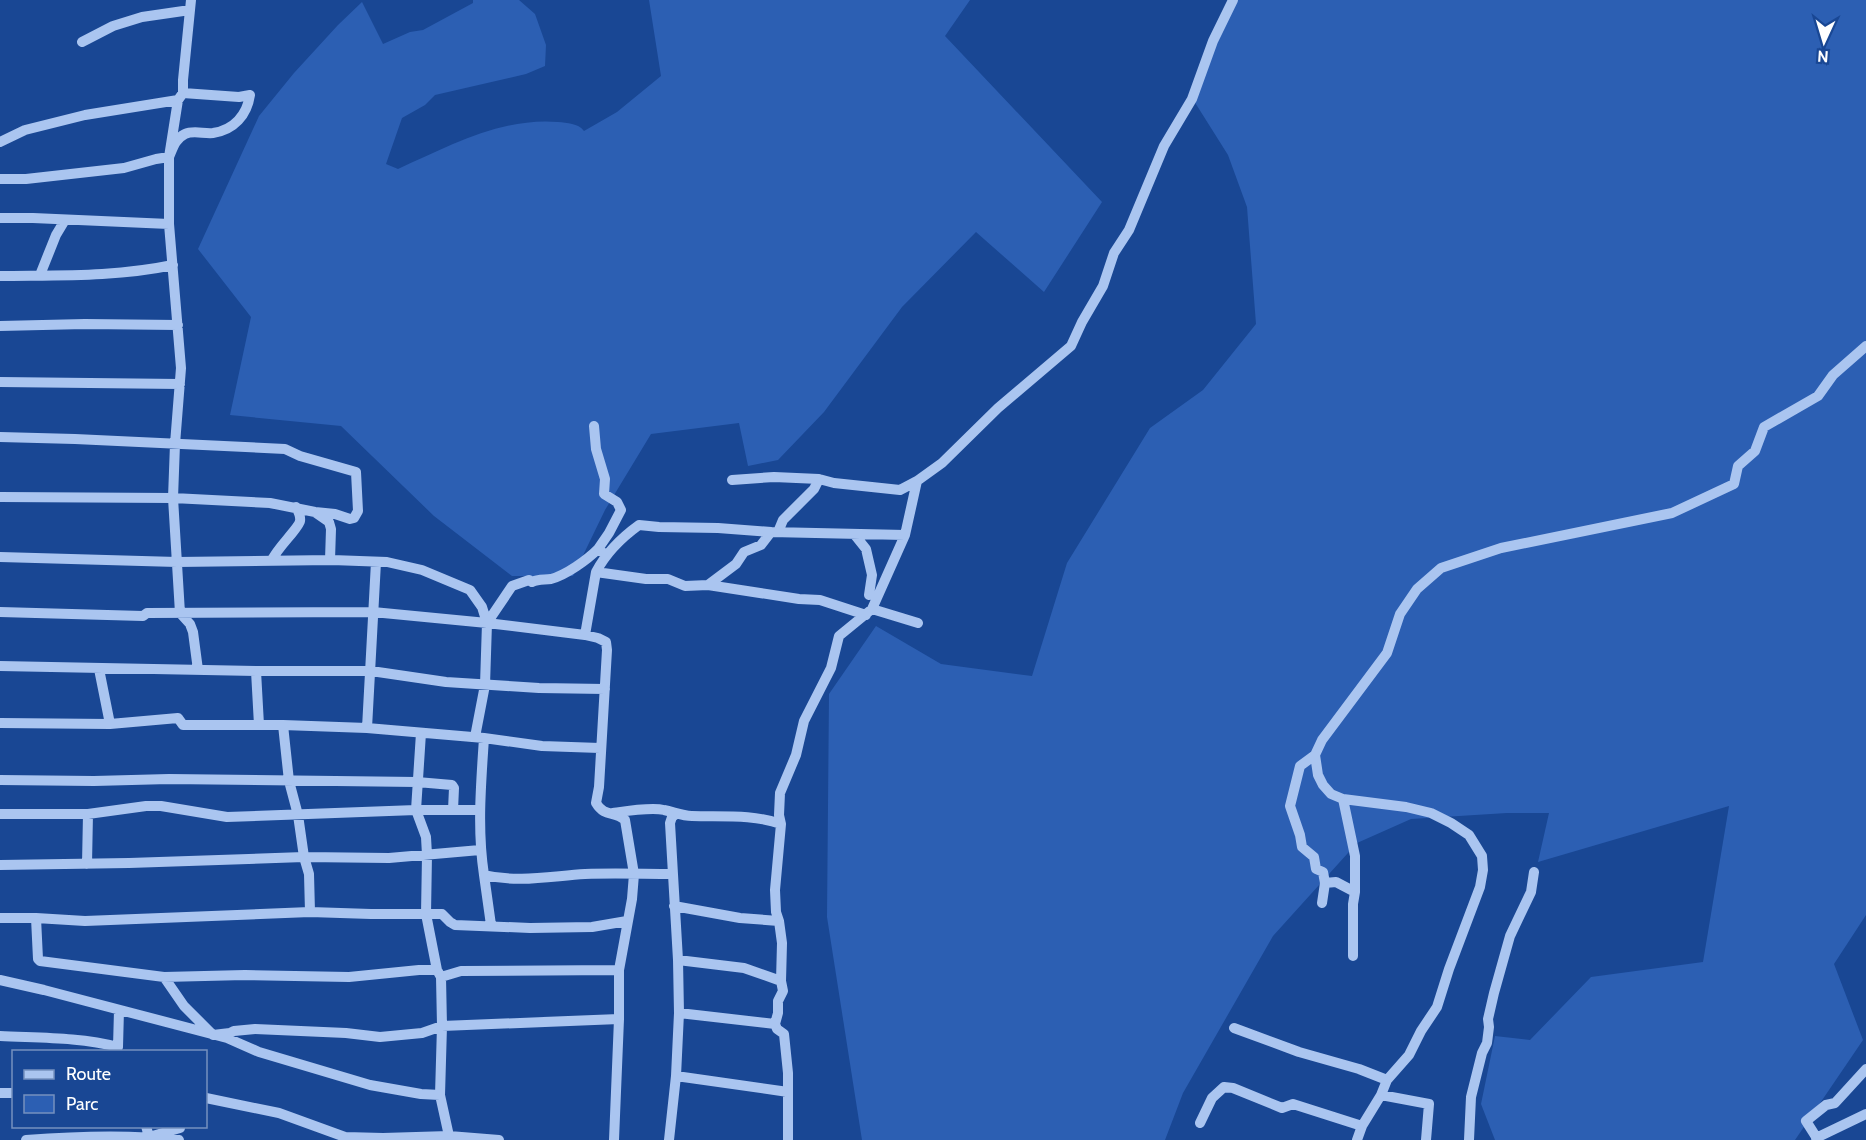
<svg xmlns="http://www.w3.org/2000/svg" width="1866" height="1140" viewBox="0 0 1866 1140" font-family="Cabin,sans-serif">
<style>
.green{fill:#2c5fb3}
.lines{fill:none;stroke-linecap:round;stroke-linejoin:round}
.minor{stroke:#aac5f0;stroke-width:10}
</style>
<rect width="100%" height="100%" fill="#194794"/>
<path class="green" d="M473,0H519L535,14L546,45L545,66L526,74L435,95L425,105L402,118L386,164L398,169C447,147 502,117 558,122C567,123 578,123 584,131L617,112L661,76L649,0H970L945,36L1102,202L1044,292L976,232L902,307L824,412L778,460L748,466L739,423L651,434L605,510L573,576H512L434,516L341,426L230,415L251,317L198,249L259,116L294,73L338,25L362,2L383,44L410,32L423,30L473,3Z
M1234,0H1866V915L1834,964L1863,1040L1795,1140H1495L1481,1104L1495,1036L1530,1040L1591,977L1703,962L1729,806L1538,862L1549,813H1507L1411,819L1357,843L1273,936L1183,1093L1165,1140H862L827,917L829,694L876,626L941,664L1032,676L1067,563L1150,428L1203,390L1256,324L1247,207L1228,155L1194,101Z"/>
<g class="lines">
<path class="minor" d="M191,0L183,80V93L178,100L169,157V224L181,368L175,444L173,498L180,613L190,624L193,632L198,670
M82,42L113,26L142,17L190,10
M0,142L25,130L85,115L178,100
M0,179H26L124,168L156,159L169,157C173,148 175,139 185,134C193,130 204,134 213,133C234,130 247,115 250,95L239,97L183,93
M0,218H33L169,224
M40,275L56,235L65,220
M0,276C58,275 116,277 173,265
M0,326L85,324L178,325
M0,382L180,384
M594,426L596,449L605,479L604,494L617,502L621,510L609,533L598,549L606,555
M0,437L75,439L285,449L300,456L356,472L358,511L354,518L350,519L335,514L315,512L270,503L173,498L0,497
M732,480L774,477L819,479L834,483L900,490L917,481
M316,513L329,522L331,529L330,560
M778,532L783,520L814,489L819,479
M854,534L866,549L872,575L869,595
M0,557L177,562L332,560L387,562L422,570L470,590L482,607L487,623L485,685L475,737
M272,560C277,548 299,528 300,521C301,516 298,511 296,507
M596,572C606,553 621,538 639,525L659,527L718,528L771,532
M708,585L736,564L744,552L761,545L771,532L905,535
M872,609L918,623
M0,612L143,616L147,613L373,612L487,623L585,635L598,638L606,642L607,650L599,787L596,803C605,818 614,810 625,820L634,874L632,899L619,970V1019L614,1140
M487,623L512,586L529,580L532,582C538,579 544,580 551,579C566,575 587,560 598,549
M585,635L596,572L646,579H668L685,586L708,585L799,599L820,600L866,615
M0,666L256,671H371L446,682L539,688L605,689
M99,669L110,724
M256,671L259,725
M0,723L110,724L178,718L183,725H283L367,728L484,738L542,746L600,748
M283,725L289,781L298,815L304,857L309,874L310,912
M367,728L376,562
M421,733L416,810L426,837L427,855L426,914L437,970L441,977L442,1026L440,1095
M484,738C481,784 477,829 484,875C518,883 551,876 585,874C614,873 644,874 673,874
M1315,755L1300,766L1290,806L1300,835L1302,847L1314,857L1316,869L1323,872L1325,883L1322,903
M0,780L94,781L169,779L417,782L452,785L454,788L453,810
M1343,799L1355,856V891
M613,813C627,811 651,807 664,810C674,812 682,816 692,816C721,817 753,814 781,824
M0,814H88L146,806H161L227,817L416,810H480
M87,864L88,814
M0,865L129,863L304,857L389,858L480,850
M484,875L491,925
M1325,883L1336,882L1355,892L1353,904V956
M674,906L740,918L779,921
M0,918H36L85,921L310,912L371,914H442L450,922L455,925L530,928L592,927L627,921
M36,918L38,959L40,961L164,977L245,975L349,977L419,970H437
M678,960L744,968L781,981
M164,977L184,1006L213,1035L230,1033L234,1031L255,1029L346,1033L380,1037L422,1033L442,1026L619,1019
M441,977L461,971L619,970
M0,980L44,990L227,1038L259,1052L370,1085L421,1094L440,1095L449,1136L499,1140
M679,1013L775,1024
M1234,1028L1299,1052L1359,1069L1387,1080
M0,1036C39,1038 80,1037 118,1047L119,1010
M676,1076L788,1092
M0,1093H14
M1381,1095L1429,1104L1426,1140
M206,1098L279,1113L345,1137L383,1138L449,1136
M1200,1123L1212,1098L1224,1087L1233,1088L1282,1108L1293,1104L1362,1126
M146,1126L149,1137L180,1128
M1816,1138L1866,1114
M26,1140C77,1136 128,1134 179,1140
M669,1140L676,1076L679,1013L678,960L670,823L672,817L676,814
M788,1140V1073L784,1034L777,1029L775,1024L778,1013V1001L783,991L781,981L782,943L779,921L776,912L775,890L781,824L779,815L780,793L796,755L804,721L831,668L839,636L872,609L905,535L917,481L942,463L998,408L1071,346L1082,322L1103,286L1114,253L1129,230L1164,146L1192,99L1213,41L1233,0
M1357,1140L1362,1126L1381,1095L1387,1080L1409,1055L1421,1031L1437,1007L1449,969L1480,887L1483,870L1482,856L1469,835L1451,823L1431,813L1406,807L1343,799L1331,794L1323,785L1318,775L1315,755L1322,740L1387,653L1400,614L1417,589L1441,568L1501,548L1672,513L1734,484L1738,466L1755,451L1764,427L1818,396L1833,375L1866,346
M1469,1140L1471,1097L1482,1053L1487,1043L1489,1027L1488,1019L1494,993L1510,936L1531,892L1534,872
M1818,1140L1806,1121L1826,1105L1835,1103L1866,1069"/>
</g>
<rect x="12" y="1050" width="195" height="78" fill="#194794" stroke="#7591bf" stroke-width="1.5"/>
<rect x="24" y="1070" width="30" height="9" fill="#aac5f0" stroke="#7591bf" stroke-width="1.5"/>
<text x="66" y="1080" font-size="18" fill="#ffffff">Route</text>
<rect x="24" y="1095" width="30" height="18" fill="#2c5fb3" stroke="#7591bf" stroke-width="1.5"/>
<text x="66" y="1110" font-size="18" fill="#ffffff">Parc</text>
<g transform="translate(1824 42) rotate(184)" stroke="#194794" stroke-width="4.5" paint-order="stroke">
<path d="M0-4.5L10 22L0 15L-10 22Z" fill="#ffffff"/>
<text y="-9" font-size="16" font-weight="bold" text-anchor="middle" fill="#ffffff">N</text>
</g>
</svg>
